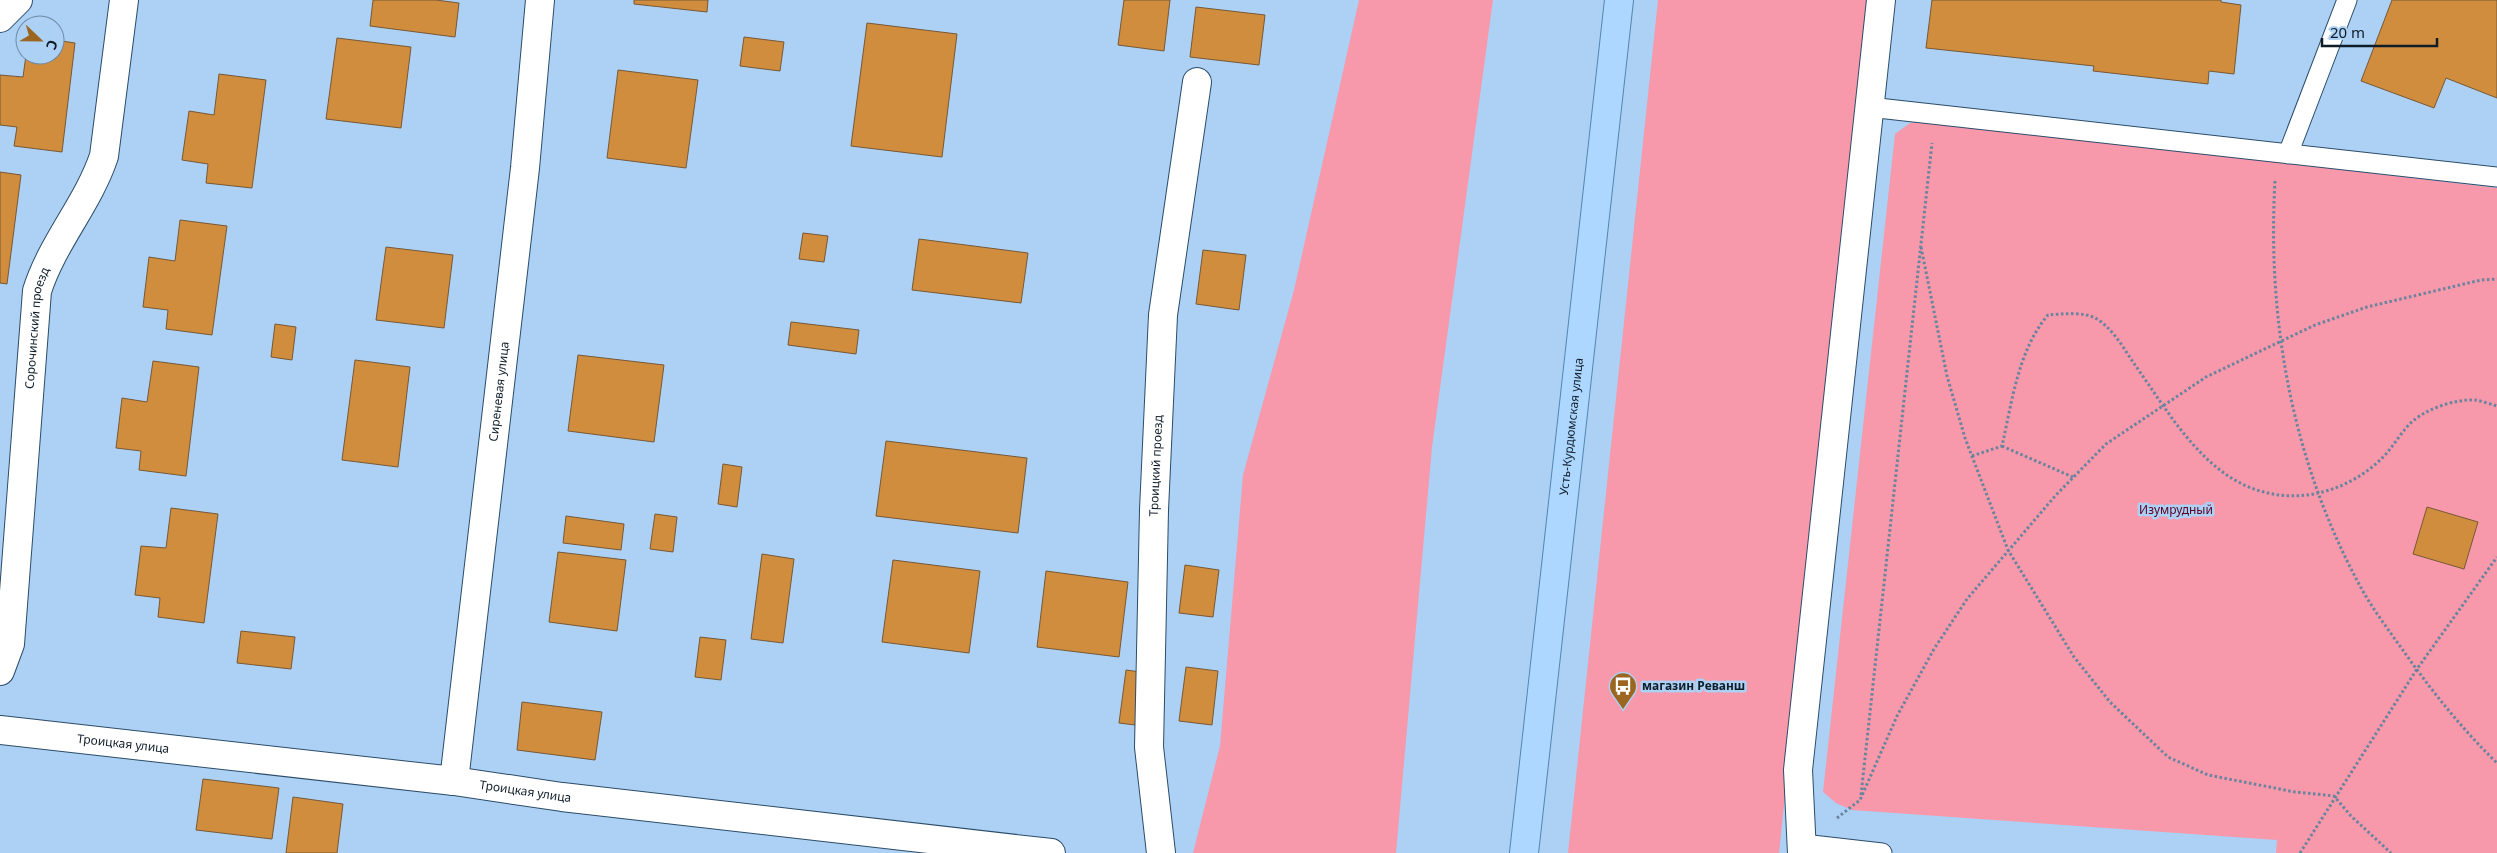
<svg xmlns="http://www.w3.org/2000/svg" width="2497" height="853" viewBox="0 0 2497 853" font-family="'Noto Sans',sans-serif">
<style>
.green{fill:#f898ab}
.building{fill:#d08d3d;stroke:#775836}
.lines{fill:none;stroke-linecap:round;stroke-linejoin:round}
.lane-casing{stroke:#2b4c69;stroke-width:21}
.street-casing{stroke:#2b4c69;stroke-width:30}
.primary-casing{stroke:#5385b3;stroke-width:30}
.path{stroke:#69849d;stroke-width:3;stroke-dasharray:2.5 2.5;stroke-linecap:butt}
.lane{stroke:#fff;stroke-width:19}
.street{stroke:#fff;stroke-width:28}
.primary{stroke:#add7fe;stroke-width:28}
.labels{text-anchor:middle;stroke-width:5;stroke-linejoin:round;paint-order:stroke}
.street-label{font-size:12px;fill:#0f1d29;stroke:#acd1f4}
.park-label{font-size:12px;fill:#5c0023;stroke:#acd1f4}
.poi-label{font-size:12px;font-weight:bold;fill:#0f1d29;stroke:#acd1f4;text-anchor:start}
</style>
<rect width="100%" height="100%" fill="#acd1f4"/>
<path class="green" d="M1359,0H1493L1432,447L1396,853H1193L1220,746L1243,475L1294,290Z
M1658,0H1868L1779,853H1568Z
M1927,121L2497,188V853H2276L2277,840L1852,810L1836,803L1823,792L1895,134L1910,123Z"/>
<path class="building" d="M373,0H436L459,3L455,37L370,26Z
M634,0H708L707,12L634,4Z
M1124,0H1170L1164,51L1118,45Z
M1932,0H2221V2L2241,5L2234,74L2209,71L2208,84L2093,71L2094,66L1926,48Z
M2392,0H2497V98L2446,78L2434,108L2361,81Z
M1196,7L1265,15L1259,65L1190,57Z
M867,23L957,34L942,157L851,146Z
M744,37L784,42L780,71L740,66Z
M337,38L411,47L401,128L326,119Z
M55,40L75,43L62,152L14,146L17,127L0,125V75L23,77L26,55H55Z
M618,70L698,80L686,168L607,158Z
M219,74L266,80L252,188L206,183L208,164L182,160L189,111L214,115Z
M0,172L21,175L7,284L0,283Z
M180,220L227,226L212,335L166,329L168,310L143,307L149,257L175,261Z
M803,233L828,236L824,262L799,259Z
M919,239L1028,253L1021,303L912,290Z
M386,247L453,255L444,328L376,320Z
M1203,250L1246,255L1239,310L1196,304Z
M791,322L859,330L856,354L788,345Z
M275,324L296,327L292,360L271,357Z
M578,355L664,365L654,442L568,431Z
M355,360L410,367L398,467L342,460Z
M153,361L199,367L186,476L139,470L141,451L116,448L122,398L147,402Z
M886,441L1027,458L1018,533L876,516Z
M723,464L742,467L737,507L718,504Z
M2427,507L2478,522L2464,569L2413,554Z
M171,508L218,514L204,623L158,617L160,598L135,595L141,546L166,548Z
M655,514L677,517L673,552L650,549Z
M566,516L624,524L621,550L563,543Z
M558,552L626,560L617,631L549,622Z
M762,554L794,559L783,643L751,639Z
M893,560L980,571L969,653L882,642Z
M1185,565L1219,570L1213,617L1179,613Z
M1046,571L1128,582L1119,657L1037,647Z
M241,631L295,637L291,669L237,663Z
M700,637L726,640L721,680L695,677Z
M1186,667L1218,671L1212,725L1179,721Z
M1126,670L1141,672L1135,725L1119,723Z
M522,702L602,712L595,760L517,750Z
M203,779L279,788L272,839L196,830Z
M293,797L343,804L337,853H286Z"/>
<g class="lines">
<g class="lane-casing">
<path id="lane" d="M1869,107L2497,177
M2288,154L2347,0
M1803,844L1882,853"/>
</g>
<g class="street-casing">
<g id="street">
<path d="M0,18L18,0"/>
<path id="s1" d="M0,671L10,644L37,291C52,243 88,204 104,156L124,0"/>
<path id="s2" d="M0,730L454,781L562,797L1051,853"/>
<path id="s3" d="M454,781L525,168L540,0"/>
<path id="s4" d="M1161,853L1149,747L1154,510L1163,315L1197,82"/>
<path d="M1802,853L1798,770L1881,0"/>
</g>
</g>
<g class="primary-casing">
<g id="primary">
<path id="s5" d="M1524,853L1619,0"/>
</g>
</g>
<path class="path" d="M2275,181C2267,320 2292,460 2359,584C2372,609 2391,633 2407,656C2435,695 2463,730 2497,763
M1921,247L1947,376L1965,438L2008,550L2074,657L2110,702L2168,757L2208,775L2295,792L2334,796L2351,816L2391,853
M2002,446L2073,477
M1972,456L2002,446C2012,402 2018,350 2048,315C2062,314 2084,311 2097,319C2114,330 2124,349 2135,365C2170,414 2206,480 2268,493C2310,503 2356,486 2385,455C2395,444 2403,429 2414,420C2429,408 2456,399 2475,400C2482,401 2490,404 2497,406
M1861,795L1932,143
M1837,818L1860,800L1897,716L1934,649L1967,599L2056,495L2106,444L2206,377L2315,325L2367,307L2481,280L2497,279
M2300,853L2417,669L2497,557"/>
<use href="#lane" class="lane"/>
<use href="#street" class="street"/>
<use href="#primary" class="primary"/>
</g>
<defs>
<g id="bus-pin" transform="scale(1.4375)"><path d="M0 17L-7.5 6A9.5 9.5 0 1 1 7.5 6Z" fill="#9c6520" stroke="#acd1f4"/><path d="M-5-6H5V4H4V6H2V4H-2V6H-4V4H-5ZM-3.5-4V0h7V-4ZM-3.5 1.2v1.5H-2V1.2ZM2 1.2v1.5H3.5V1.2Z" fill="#fff"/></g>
</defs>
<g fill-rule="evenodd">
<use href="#bus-pin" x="1623" y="686"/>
</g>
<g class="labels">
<g class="street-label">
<text dy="4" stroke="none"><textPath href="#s1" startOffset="346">Сорочинский проезд</textPath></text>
<text dy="4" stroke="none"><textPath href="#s3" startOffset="392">Сиреневая улица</textPath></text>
<text dy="4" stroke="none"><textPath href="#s5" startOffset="429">Усть-Курдюмская улица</textPath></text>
<text dy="4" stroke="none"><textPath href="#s4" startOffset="388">Троицкий проезд</textPath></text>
<text dy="4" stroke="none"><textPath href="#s2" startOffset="124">Троицкая улица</textPath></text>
<text dy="4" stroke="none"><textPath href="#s2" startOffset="529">Троицкая улица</textPath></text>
</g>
<g class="park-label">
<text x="2176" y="514">Изумрудный</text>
</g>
<g class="poi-label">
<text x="1642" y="690">магазин Реванш</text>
</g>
</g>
<g transform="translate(40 40) rotate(112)"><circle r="24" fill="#acd1f4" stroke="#6d89a3"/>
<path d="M0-4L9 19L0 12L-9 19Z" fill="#9c6520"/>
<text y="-8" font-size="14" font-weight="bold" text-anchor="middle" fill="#0f1d29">С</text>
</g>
<path d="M2322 38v8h115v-8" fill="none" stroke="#0f1d29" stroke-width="2.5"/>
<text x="2330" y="38" font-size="15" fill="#0f1d29" stroke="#acd1f4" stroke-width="4" paint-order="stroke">20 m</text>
</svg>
